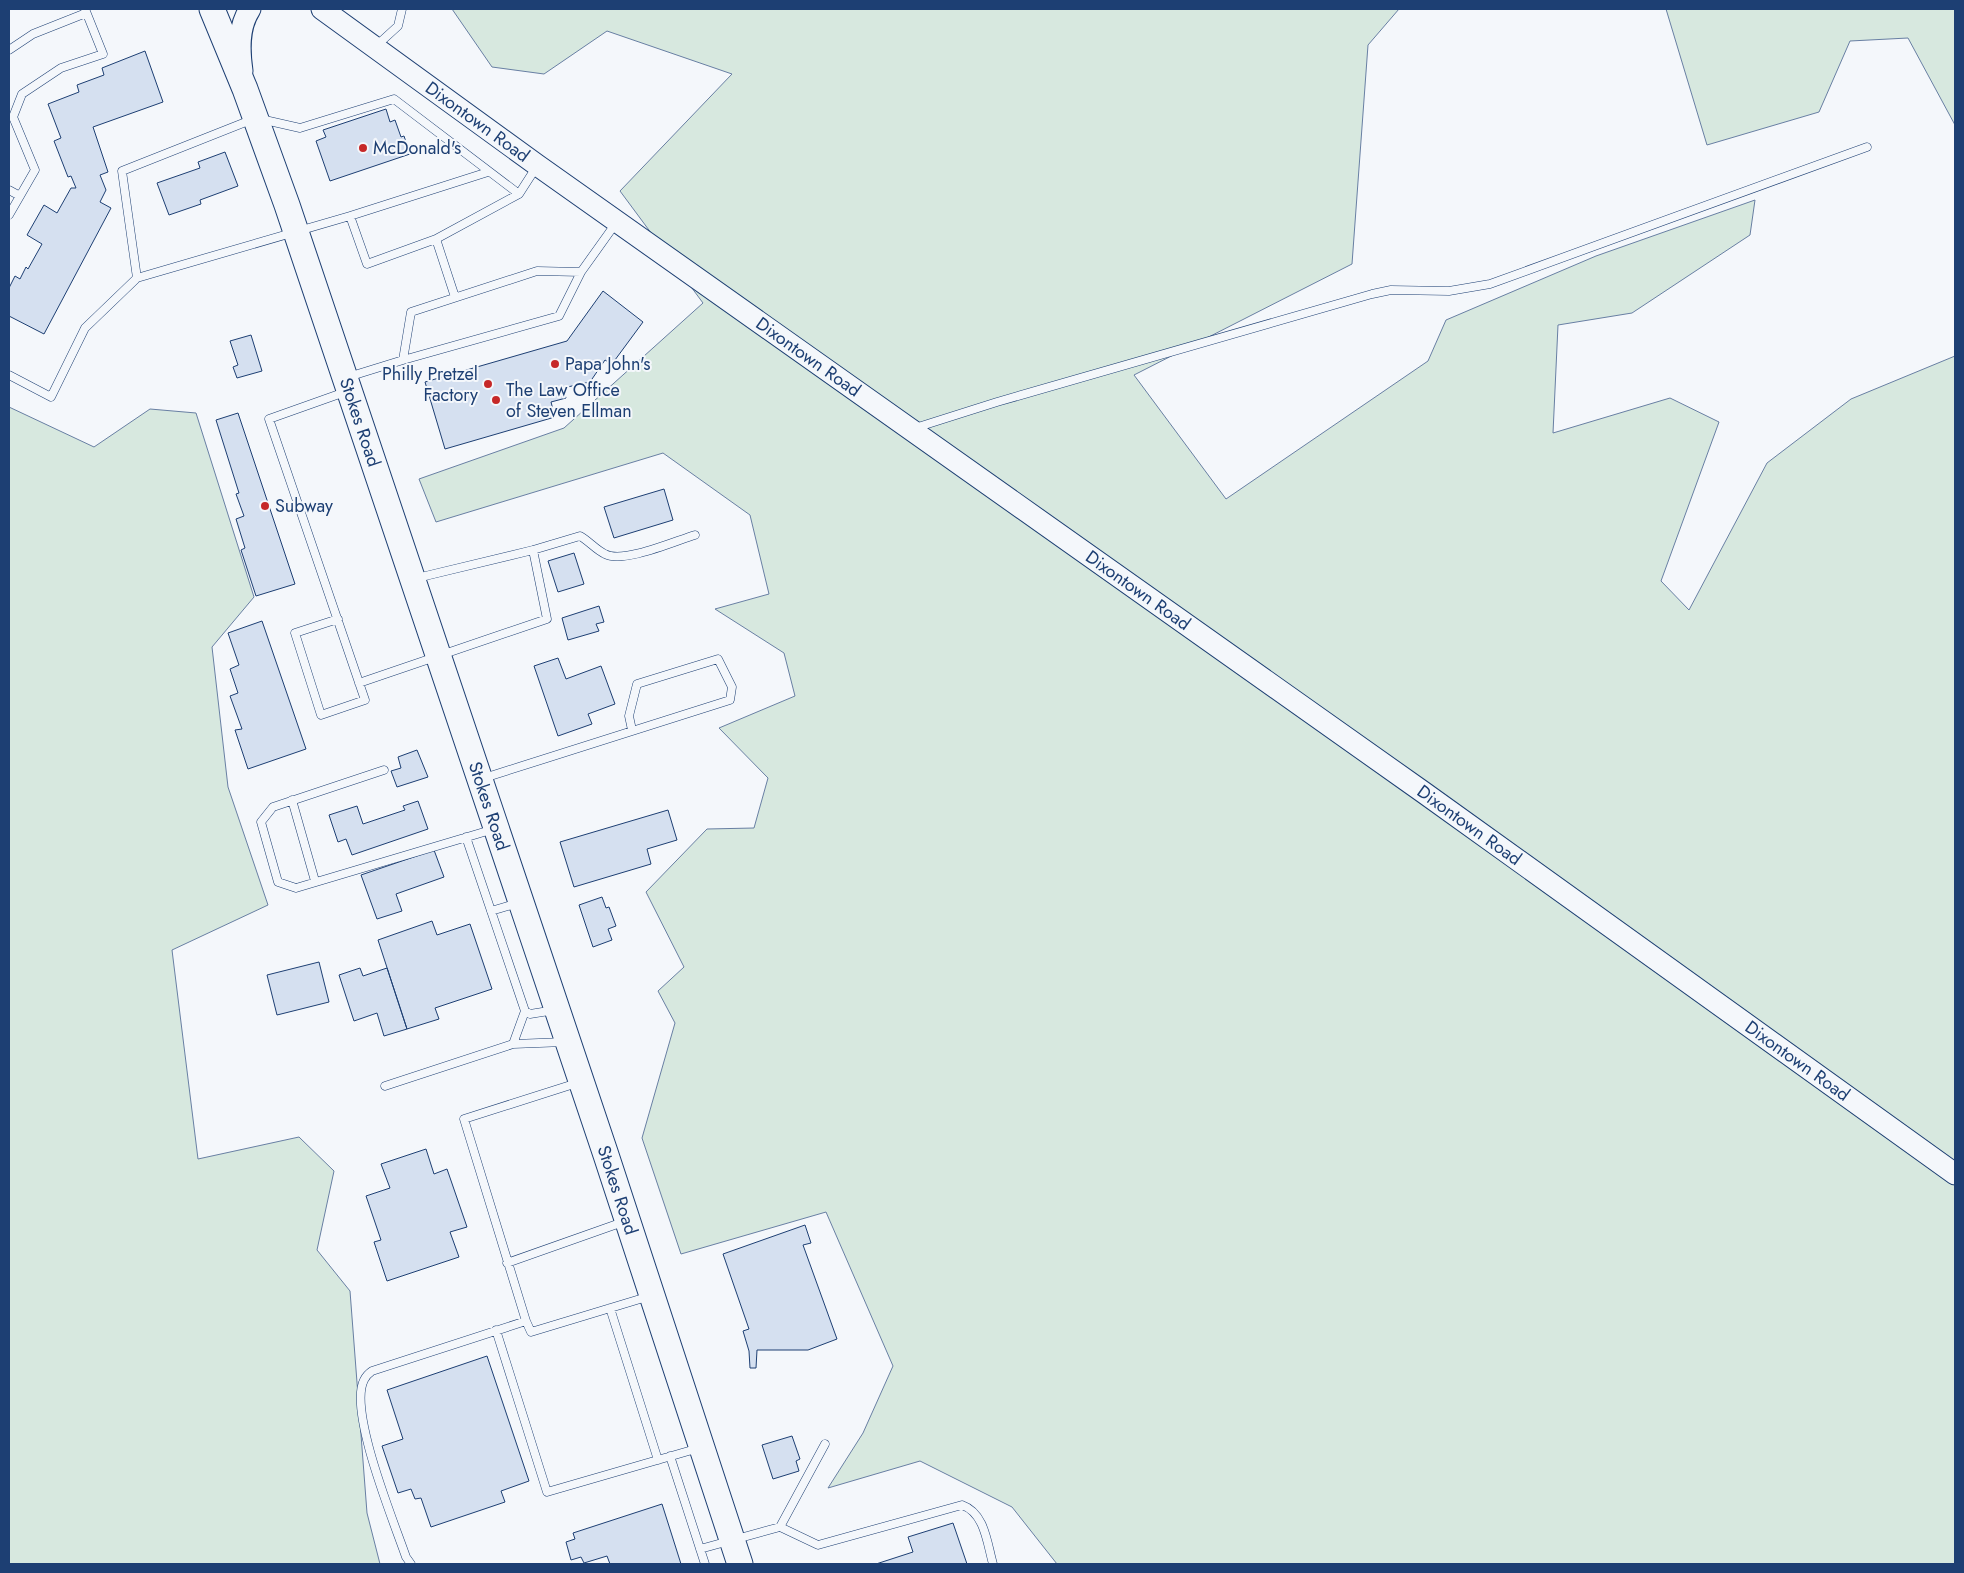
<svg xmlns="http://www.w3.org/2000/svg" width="1964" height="1573" viewBox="0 0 1964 1573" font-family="Jost,sans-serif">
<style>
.green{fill:#d7e8df;stroke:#687fa3}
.building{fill:#d5e0f0;stroke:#1d3f73}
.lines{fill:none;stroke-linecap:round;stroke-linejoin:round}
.lane-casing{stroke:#1d3f73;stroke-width:9}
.secondary-casing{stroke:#1d3f73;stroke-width:23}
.primary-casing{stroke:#1d3f73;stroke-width:27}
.lane{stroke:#f4f7fb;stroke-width:8}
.secondary{stroke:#f4f7fb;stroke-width:21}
.primary{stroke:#f4f7fb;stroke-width:25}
.poi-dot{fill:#c62828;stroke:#f4f7fb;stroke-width:2}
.labels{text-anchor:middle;stroke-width:4;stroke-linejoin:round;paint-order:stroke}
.street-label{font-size:18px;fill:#1d3f73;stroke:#f4f7fb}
.poi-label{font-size:18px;fill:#1d3f73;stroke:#f4f7fb;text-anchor:start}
</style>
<rect width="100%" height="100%" fill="#f4f7fb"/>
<path class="green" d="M452,9H1399L1368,45L1352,264L1134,375L1226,499L1428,361L1446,320L1596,256L1755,200L1750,235L1632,313L1558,325L1553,433L1670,398L1719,422L1661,581L1689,610L1767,463L1851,399L1955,356V1564H1057L1012,1507L920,1461L828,1488L863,1433L893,1366L826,1212L681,1254L642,1138L675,1023L658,991L684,967L646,892L707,829L754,828L768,778L719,728L795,696L784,653L715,609L769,594L750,515L663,453L436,522L419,479L564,428L703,303L620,191L732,74L607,31L544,74L492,67Z
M1666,9H1955V125L1908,38L1850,41L1819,112L1707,145Z
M9,407L94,447L150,409L196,413L254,597L212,647L228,787L268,905L172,950L198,1159L299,1137L334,1171L317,1250L350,1291L367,1513L380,1564H9Z"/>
<path class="building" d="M145,51L163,102L93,127L108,172L100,175L106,190L100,202L111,208L44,334L9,316V288L15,276L20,279L26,267L28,269L42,244L27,235L44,205L57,213L71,188H76L71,176L68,177L54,141L61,138L48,104L79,92L77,85L104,75L102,68Z
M386,109L390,122L395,120L401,137L404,136L410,154L330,181L316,141L326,137L323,130Z
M225,152L238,186L200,200L201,204L169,215L157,183L200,168L198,162Z
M603,291L643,322L612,364L605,360L590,382L563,388L566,398L551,402L555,417L445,449L425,382L567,341Z
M251,335L262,371L237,378L233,367L238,365L230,341Z
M238,413L295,584L256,596L241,550L245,548L236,519L244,516L236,494L239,493L216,420Z
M664,489L673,520L614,538L604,507Z
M574,553L584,584L558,592L548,561Z
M599,606L604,622L596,624L599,631L568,640L562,618Z
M262,621L306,749L248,769L235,730L242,729L230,696L238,693L230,669L239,665L228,633Z
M558,658L566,679L601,666L615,704L588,714L592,724L558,736L534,666Z
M417,750L428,777L397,787L391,771L401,768L398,757Z
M418,801L428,829L352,855L346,839L338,842L329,815L357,806L363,824L405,810L403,806Z
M668,810L677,840L647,849L651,864L574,887L560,842Z
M434,850L444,877L396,894L402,911L377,919L361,875Z
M602,897L606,908L609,907L616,926L608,929L612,940L593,947L579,905Z
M432,921L437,935L470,924L492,989L435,1008L439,1019L407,1029L378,940Z
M319,962L329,1002L277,1015L267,975Z
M360,968L363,976L387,968L407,1029L384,1036L377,1013L354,1021L339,975Z
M426,1149L434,1174L447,1169L467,1227L450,1232L459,1257L387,1281L374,1242L381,1240L366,1196L390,1188L381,1164Z
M805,1225L811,1243L803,1245L837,1339L808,1350H757L756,1368H750L749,1351L743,1331L749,1329L723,1254Z
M487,1356L529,1481L501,1491L505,1502L431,1527L421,1498L415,1499L411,1489L398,1493L382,1446L403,1439L387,1390Z
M792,1436L800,1459L796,1461L799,1471L773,1479L762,1445Z
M662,1504L681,1564H610L607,1556L584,1563L581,1557L571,1560L566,1542L575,1539L573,1533Z
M953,1523L967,1564H876L913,1552L908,1537Z"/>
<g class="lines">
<g class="lane-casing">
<path id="lane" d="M375,47L398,26L402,9
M9,50L33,34L86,13
M9,190L20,196
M9,215L35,170L13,117L22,94L61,68L103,54L85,9
M350,216L367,264L436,239L455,297
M436,239L519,194
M137,278L350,216L488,172
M403,360L559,316L581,272
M9,375L51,397L85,328L137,278L122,171L256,118L300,128L394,99L519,194L537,166
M348,377L403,360L411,312L537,271L581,272L616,223
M915,428L997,402L1372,294L1391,290L1449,291L1490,284L1867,147
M533,550L580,536C589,541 596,550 605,554C623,564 675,541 695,535
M338,619L295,633L321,715L365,700L269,419L345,392
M359,683L547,619L533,550L417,578
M384,770L273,807L261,822L278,882L296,888L494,829
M484,778L730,700L732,687L718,659L637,684L629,716L632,730
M292,800L315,881
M466,837L525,1011L513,1044
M491,911L518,903
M525,1011L530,1014L555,1010
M577,1083L464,1119L526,1321L531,1332L650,1296
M385,1086L513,1044L565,1042
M507,1263L623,1222
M610,1308L658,1460
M496,1330L547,1492L699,1448
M670,1456L705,1564
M780,1527L825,1444
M700,1549L780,1527L818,1545L962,1505C985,1513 987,1543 993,1564
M411,1564L406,1557C394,1522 348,1411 364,1380C366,1376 369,1373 372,1371L526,1321"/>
</g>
<g class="secondary-casing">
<g id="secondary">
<path id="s1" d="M322,9L537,165L1423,792L1955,1174"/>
<path d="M242,71C239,50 238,27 250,9"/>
</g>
</g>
<g class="primary-casing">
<g id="primary">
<path id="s2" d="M212,9L245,89L287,205L606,1155L740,1564"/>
</g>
</g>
<use href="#lane" class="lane"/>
<use href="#secondary" class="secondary"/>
<use href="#primary" class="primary"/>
</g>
<g class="poi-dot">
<circle cx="363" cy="148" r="5"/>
<circle cx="555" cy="364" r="5"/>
<circle cx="488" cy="384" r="5"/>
<circle cx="496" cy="400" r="5"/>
<circle cx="265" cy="506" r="5"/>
</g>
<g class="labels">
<g class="street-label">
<text dy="6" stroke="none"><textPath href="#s1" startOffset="192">Dixontown Road</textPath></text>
<text dy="6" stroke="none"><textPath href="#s1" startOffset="598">Dixontown Road</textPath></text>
<text dy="6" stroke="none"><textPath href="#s2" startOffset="439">Stokes Road</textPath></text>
<text dy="6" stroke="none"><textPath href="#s1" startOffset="1002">Dixontown Road</textPath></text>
<text dy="6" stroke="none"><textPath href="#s2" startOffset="844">Stokes Road</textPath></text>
<text dy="6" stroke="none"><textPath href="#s1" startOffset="1408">Dixontown Road</textPath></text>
<text dy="6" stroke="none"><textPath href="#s1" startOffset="1812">Dixontown Road</textPath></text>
<text dy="6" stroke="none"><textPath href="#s2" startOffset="1249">Stokes Road</textPath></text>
</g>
<g class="poi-label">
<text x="373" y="154">McDonald's</text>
<text x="565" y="370">Papa John's</text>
<text x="478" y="380" text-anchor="end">Philly Pretzel<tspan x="478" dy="21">Factory</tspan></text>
<text x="506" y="396">The Law Office<tspan x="506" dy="21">of Steven Ellman</tspan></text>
<text x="275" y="512">Subway</text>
</g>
</g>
<rect width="1964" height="1573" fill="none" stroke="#1d3f73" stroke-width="20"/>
</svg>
